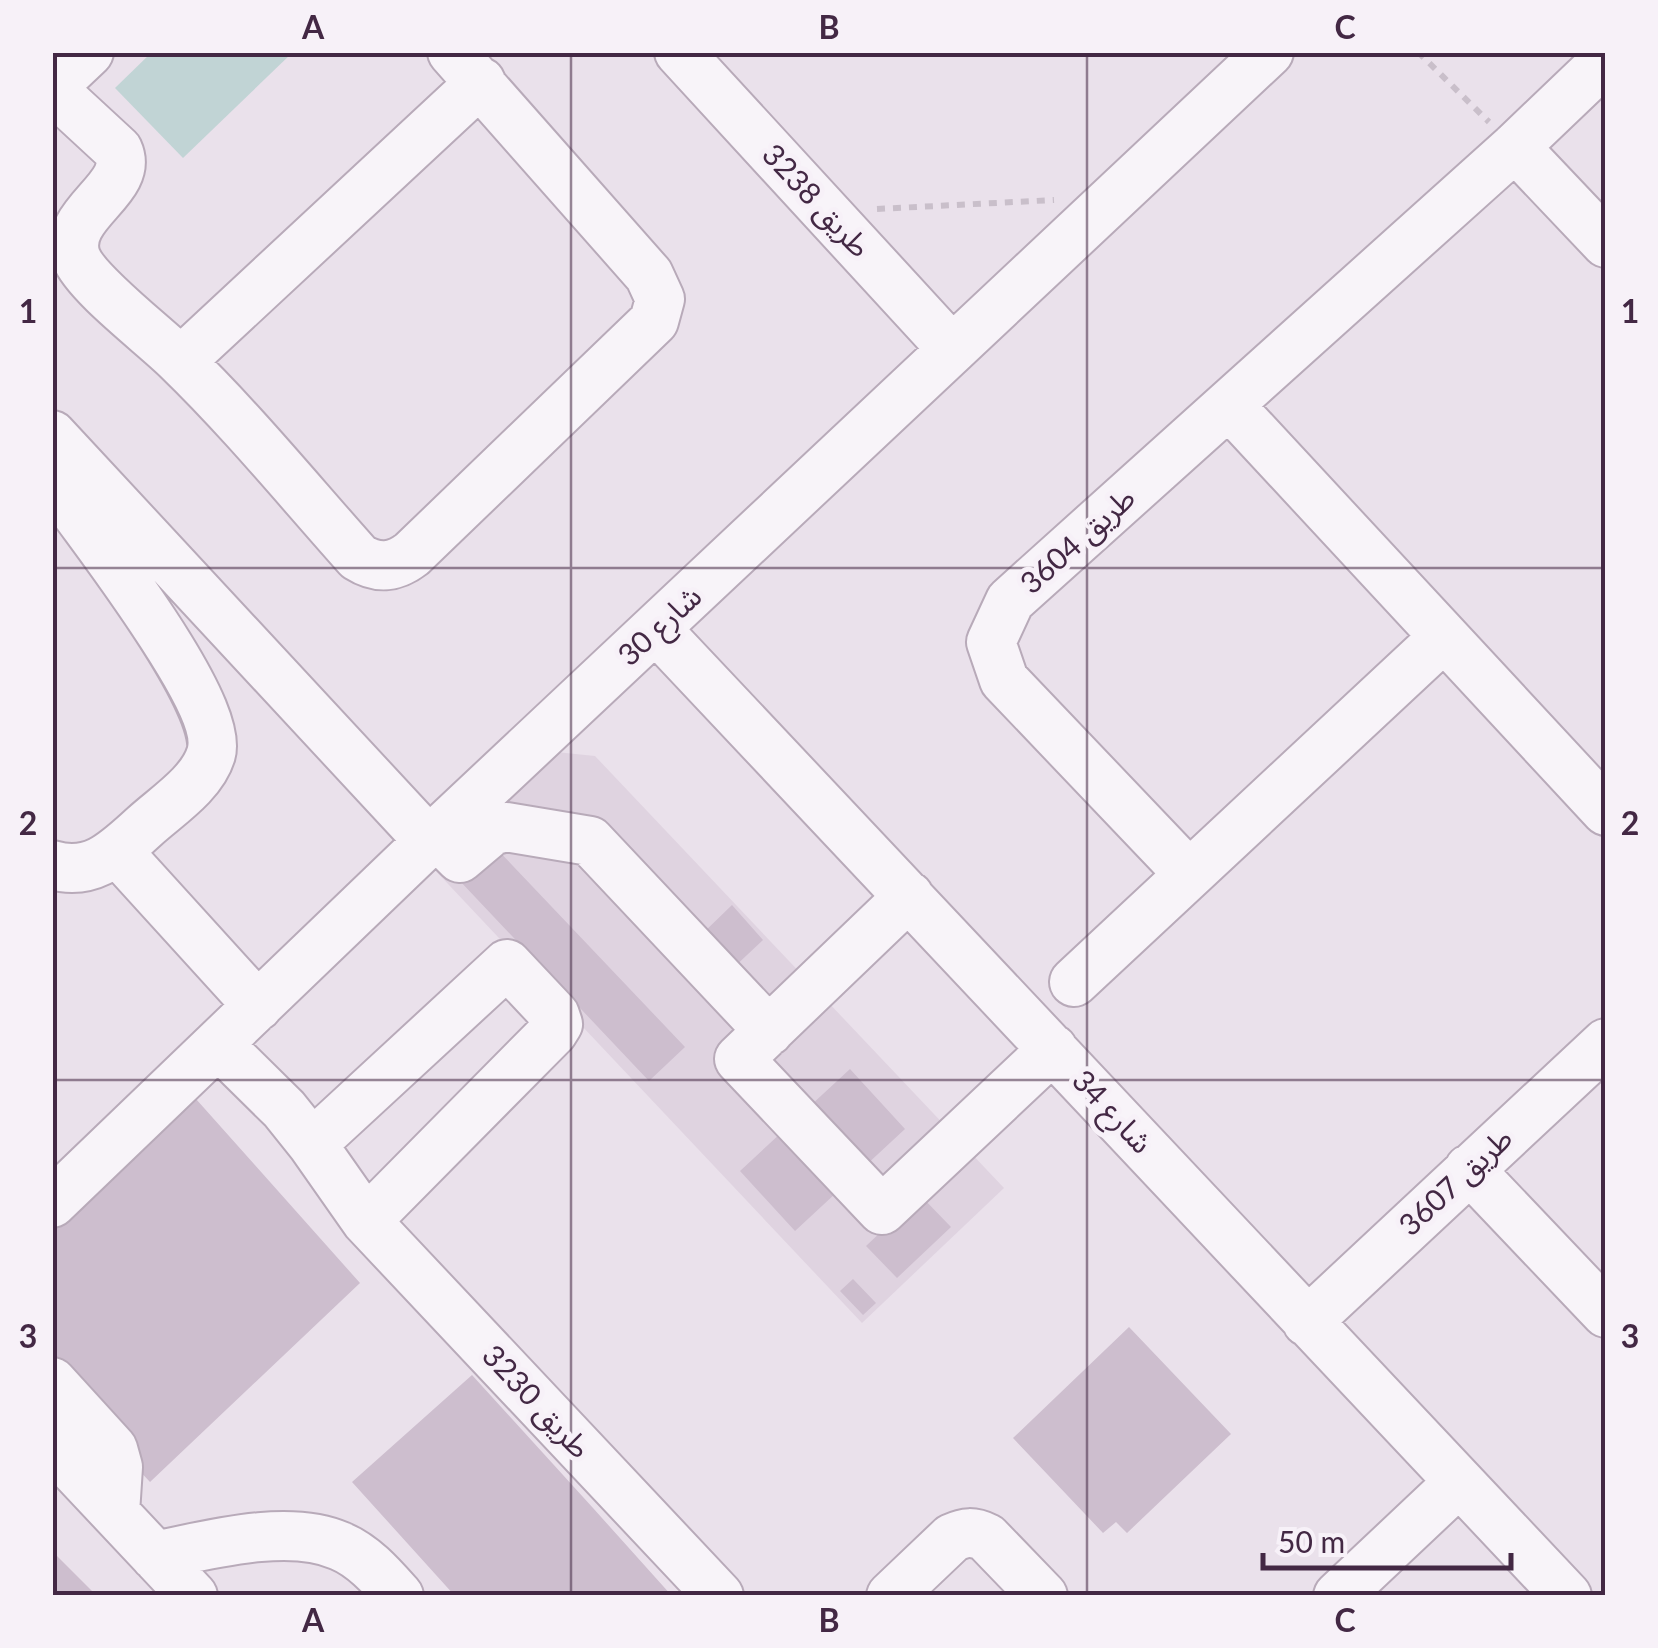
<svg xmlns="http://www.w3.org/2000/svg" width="1658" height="1648" viewBox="0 0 1658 1648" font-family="Lato,'Noto Sans Arabic',sans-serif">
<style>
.built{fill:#dfd3e0}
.green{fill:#c1d4d5}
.building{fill:#cdbece}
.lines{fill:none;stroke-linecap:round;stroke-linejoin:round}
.minor-casing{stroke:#b8aab9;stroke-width:52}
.path{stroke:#c9bfca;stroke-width:6;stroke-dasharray:8 8;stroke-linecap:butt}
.minor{stroke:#f8f4f9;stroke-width:48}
.grid{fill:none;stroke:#432844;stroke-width:2.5;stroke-opacity:0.55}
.labels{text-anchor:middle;stroke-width:10;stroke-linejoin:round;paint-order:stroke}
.street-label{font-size:30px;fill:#432844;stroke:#f7f1f8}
.neatline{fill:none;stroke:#432844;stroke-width:4}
.grid-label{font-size:32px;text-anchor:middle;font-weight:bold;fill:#432844}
</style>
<rect width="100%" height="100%" fill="#eae1eb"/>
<path class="built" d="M556,752L595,756L1004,1188L862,1323L433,868Z"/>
<path class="green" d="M152,52H292V53L183,158L115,88Z"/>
<path class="building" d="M494,846L685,1047L649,1081L459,880Z
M732,905L763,940L731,970L701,935Z
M850,1069L905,1129L795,1231L740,1171Z
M196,1099L360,1283L150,1482L52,1377V1231Z
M920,1195L951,1227L897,1278L866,1246Z
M853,1279L876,1303L863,1315L840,1291Z
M1129,1327L1231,1434L1127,1533L1116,1522L1103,1533L1013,1438Z
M472,1375L593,1508L672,1596H455L352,1482Z
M52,1551L97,1596H52Z"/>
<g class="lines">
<g class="minor-casing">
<path id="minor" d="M679,52L952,349
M52,87L89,52
M52,89L118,150C136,189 61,213 76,257C86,284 155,336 178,359C242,421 299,491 358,557C377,569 394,568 412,554L654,321L660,299L649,275L452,52
M1515,147L1606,243
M181,361L481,82
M1230,406L1606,811
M52,435L429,841
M52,499L71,506C101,548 225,707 211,754C202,784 167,806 145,826C116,852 93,877 52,865
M657,630L1567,1596
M436,834L460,858L492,831L506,827L590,841L769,1031
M117,851L258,1006
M1188,873L1004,680L991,642L1010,601L1515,147L1606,60
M909,896L739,1059L882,1210L1053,1049
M1074,982L1444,637
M219,1045L284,1109L312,1144L366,1221L719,1596
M312,1144L507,964L555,1015L558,1024L553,1032L366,1221
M1469,1169L1606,1313
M52,1203L429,841L1269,52
M1307,1322L1606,1043
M52,1382L113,1449L118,1467L115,1513
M52,1446L193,1596
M155,1556C208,1545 289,1523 340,1546C364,1556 382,1577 399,1596
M891,1596L952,1538C965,1532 973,1531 987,1538L1043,1596
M1338,1596L1459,1482"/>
</g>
<path class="path" d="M1418,52L1489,122
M877,209L1054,200"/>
<use href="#minor" class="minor"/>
</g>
<path class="grid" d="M571,52V1596M1087,52V1596M52,568H1606M52,1080H1606"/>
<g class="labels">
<g class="street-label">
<text transform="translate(816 201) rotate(47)" y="10">طريق 3238</text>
<text transform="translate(1078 541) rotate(-42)" y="10">طريق 3604</text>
<text transform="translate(660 626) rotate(-43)" y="10">شارع 30</text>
<text transform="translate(1112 1112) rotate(47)" y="10">شارع 34</text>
<text transform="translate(1456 1182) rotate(-43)" y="10">طريق 3607</text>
<text transform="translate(536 1402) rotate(47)" y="10">طريق 3230</text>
</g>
</g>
<rect width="1658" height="1648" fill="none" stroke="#f7f1f8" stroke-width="110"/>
<path d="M1263 1553v15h248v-15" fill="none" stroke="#432844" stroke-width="5"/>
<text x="1278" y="1553" font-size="30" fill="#432844" stroke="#f7f1f8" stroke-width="8" paint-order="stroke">50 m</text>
<rect x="55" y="55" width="1548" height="1538" class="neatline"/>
<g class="grid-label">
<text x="313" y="39">A</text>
<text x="829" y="39">B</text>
<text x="1345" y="39">C</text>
<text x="28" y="323">1</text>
<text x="1630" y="323">1</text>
<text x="28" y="835">2</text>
<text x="1630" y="835">2</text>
<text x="28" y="1348">3</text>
<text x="1630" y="1348">3</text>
<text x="313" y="1632">A</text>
<text x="829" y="1632">B</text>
<text x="1345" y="1632">C</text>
</g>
</svg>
